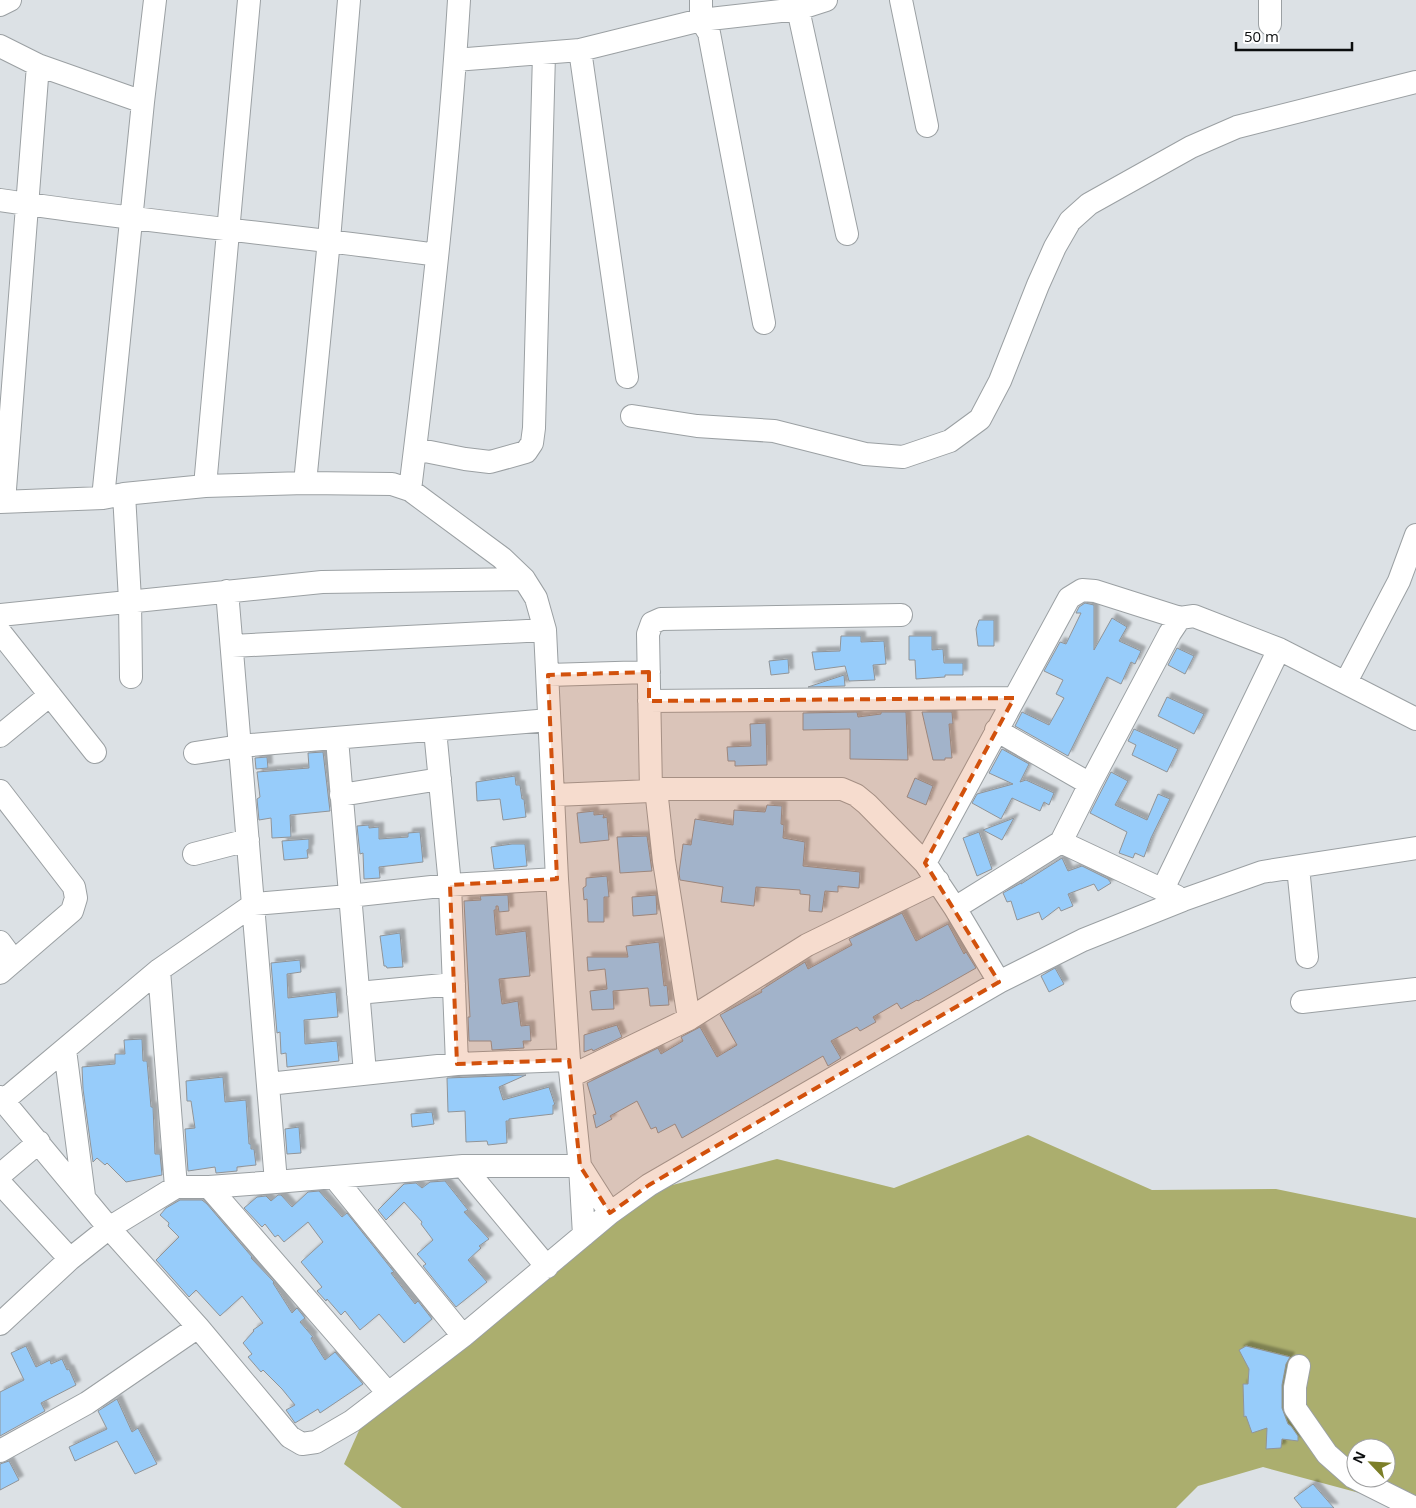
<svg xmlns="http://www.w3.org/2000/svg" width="1416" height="1508" viewBox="0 0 1416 1508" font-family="'Open Sans',sans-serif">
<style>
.forest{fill:#abae6e;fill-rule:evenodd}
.building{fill:#97ccfa;stroke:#909498;filter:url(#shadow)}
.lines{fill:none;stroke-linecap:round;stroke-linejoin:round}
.minor-casing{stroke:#9ba0a3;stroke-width:24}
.minor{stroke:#fff;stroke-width:22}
.marked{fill:#d2510c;fill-opacity:0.2;stroke:#d2510c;stroke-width:4;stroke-dasharray:10 6;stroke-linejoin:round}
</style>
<defs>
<filter id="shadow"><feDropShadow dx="4.5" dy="-4.5" stdDeviation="1" flood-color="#0004"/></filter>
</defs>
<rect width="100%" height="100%" fill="#dce1e5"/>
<path class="forest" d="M1028,1135L1152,1190L1276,1189L1416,1218V1504L1393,1502L1263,1467L1198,1486L1176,1508H402L344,1464L378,1388L628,1196L777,1159L894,1188ZM1356,1448H1386V1478H1356Z"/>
<path class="building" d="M1085,603L1094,605V650L1112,618L1127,627L1119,641L1141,651L1135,664L1131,662L1121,684L1107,677L1068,756L1015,726L1022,712L1049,725L1064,698L1056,694L1063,680L1044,671L1060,642L1066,644L1081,613H1076L1079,607Z
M979,620H994V646H978L976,629Z
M841,636H861V642L884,641L886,664L873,665L875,680L849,681L845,666L815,670L812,652L840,651Z
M909,636H932V650L943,649L944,663H963V675H945V677L916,679L915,660H909Z
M1177,648L1194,656L1185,674L1168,665Z
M788,659L789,673L771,675L769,661Z
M844,675L845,686L808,687Z
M1167,697L1204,714L1194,734L1158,716Z
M857,712L858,717L881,714V712H906L908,760L850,759V729L803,730V713Z
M922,712H952L953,724H949L952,758H945V760H933Z
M766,723L767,765L735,766V761H728L727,747L751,746L750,724Z
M1134,729L1178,749L1167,772L1132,755L1136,745L1128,741Z
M1002,749L1029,764L1020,782L1026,780L1054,793L1049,805L1044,802L1040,811L1012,798L1001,819L972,803L977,794L1013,784L989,773Z
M323,752L330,811L290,815L291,837L272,838L271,818L259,820L257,799L260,797L257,772L309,768L308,753Z
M267,757L268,768L256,769L255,758Z
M1111,772L1128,781L1115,805L1147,820L1158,794L1170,799L1151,838L1144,857L1135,853L1133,858L1119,853L1127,832L1090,813Z
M515,776L516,785H520L522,799H524L526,817L503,820L500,799L477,801L476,782Z
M915,778L933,786L926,805L907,797Z
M767,805L782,806L781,824L784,825L783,838L805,842L803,866L860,872L859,888L838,886V892L825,891L822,912L809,911L810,895L800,894V890L756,887L754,906L721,902L723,887L680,880L679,873L683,844L691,845L695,819L733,825L734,810L765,812Z
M594,811V815L604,814L603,818L607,817L609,840L580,843L577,813Z
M1014,818L1002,840L983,830Z
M369,825V828L379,827V839L408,837V833L420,832L423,862L379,867L380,878L364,879L363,853L360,854L357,826Z
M979,832L992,869L977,876L963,838Z
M647,836L652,871L620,873L617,837Z
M309,839V849L307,850L308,858L284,860L282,841Z
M512,844H525L527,866L494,869L491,847Z
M1062,858L1068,871L1082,866L1108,879L1111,883L1098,891L1094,884L1068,894L1073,906L1061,911L1059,907L1042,920L1039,912L1017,920L1011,901L1007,902L1003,893L1021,883V884Z
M607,876L609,897H604V922H588L587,899L584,900L583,888L586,886V878Z
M508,895L509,911L499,912L498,906H496V910H494L496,935L526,931L530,976L499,979L502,1004L518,1001L521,1026L530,1025L531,1041H523L524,1048L492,1050L491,1041H469L468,1017H470L464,901L481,900L480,896Z
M656,895L657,914L633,916L632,897Z
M902,913L916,941L948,924L964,954L966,952L976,968L918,1001L917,1000L901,1009L897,1003L873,1017L876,1022L860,1031L857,1027L831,1041L841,1058L828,1066L823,1056L682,1138L675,1124L658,1133L656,1127L651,1129L637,1101L610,1116L612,1119L596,1128L593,1115L596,1114L587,1083L658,1048L661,1054L683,1041L681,1037L700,1027L717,1057L737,1045L720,1015L762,992L761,990L805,962L808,969L852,945L849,939Z
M400,933L403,967L387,968L386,966H384L380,936Z
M659,942L664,986L667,985L669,1005L650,1006L648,988L613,991L614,1009L592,1010L590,991L607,989L605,969L588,971L587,957H628L626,946Z
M300,960L301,972L287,974L288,998L336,992L338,1017L304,1020L305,1044L337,1041L339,1061L287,1067L286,1053L281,1054L280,1032L277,1033L271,963Z
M1055,968L1064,984L1049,992L1041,976Z
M617,1025L622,1037L593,1051L592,1049L584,1052V1035Z
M142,1039L143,1061H147L151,1107H153L155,1154H160L162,1175L126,1182L107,1163L105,1165L97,1158L93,1162L83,1089L82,1067L115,1064V1054H125L124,1040Z
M526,1075L499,1087L503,1100L549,1087L555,1105H553V1114L509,1119V1121H506L507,1143L488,1145L487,1141L466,1142L465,1111L448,1112L447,1078Z
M223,1077L225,1102L246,1100L249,1144H251V1149H254L256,1165L237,1167V1171L216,1173L215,1167L188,1171L185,1129L195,1128L191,1101H187L186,1081Z
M432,1112L434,1124L412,1127L411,1114Z
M299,1127L301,1153L287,1154L285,1129Z
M445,1181L468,1210L464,1212L489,1239L479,1246L481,1248L468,1260L487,1282L456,1307L423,1266L426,1264L417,1254L433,1240L421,1224L422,1222L404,1202L386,1220L378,1210L404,1184L416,1183L422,1188L430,1182Z
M319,1191L342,1217L347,1213L394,1272L391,1273L415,1304L418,1301L432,1319L404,1343L379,1314L360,1330L345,1311L341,1315L327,1299L326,1301L317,1291L322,1287L301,1262L323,1242L308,1222L284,1242L278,1235L275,1237L265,1224L262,1227L244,1208L257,1197L266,1196L271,1201L278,1195H281L292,1207L308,1192Z
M180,1200H202L207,1204L252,1257L251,1258L274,1282L273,1283L292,1313L297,1308L305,1318L300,1322L313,1337L311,1338L325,1360L335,1352L363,1384L320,1413L318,1409L295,1423L286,1410L295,1405L282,1389L263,1370L261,1372L248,1357L252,1354L243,1343L254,1331L253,1330L263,1323L242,1296L220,1316L196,1290L189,1297L156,1260L179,1237L168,1226L169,1223L160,1215L166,1208Z
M26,1346L36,1367L50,1360L51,1364L62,1359L67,1370L69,1369L76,1385L41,1403L45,1411L0,1436V1392L24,1380L11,1353Z
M1246,1346L1290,1357L1286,1364L1282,1385V1408L1288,1424L1291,1426L1298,1436V1441L1282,1439L1281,1448L1266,1449L1267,1428L1252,1433L1246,1416L1244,1417L1243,1384H1248L1249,1369L1239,1350Z
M117,1399L132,1432L138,1428L157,1464L135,1474L117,1441L75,1461L69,1447L107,1429L98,1411Z
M9,1461L19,1480L0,1490V1464Z
M1313,1484L1334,1508H1302L1294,1498Z"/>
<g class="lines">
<g class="minor-casing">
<path id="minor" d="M701,0V20L709,33L764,323
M901,0L927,126
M1270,0V24
M0,5L10,0
M798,9L847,234
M0,46L38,65L143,102
M580,50L627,377
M455,60L580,50L701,20L798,9L826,0
M0,200C145,222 292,235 437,255
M632,416L697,426L774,431L865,454L903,457L950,441L980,419L1000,381L1038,285L1055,247L1070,221L1089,204L1191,147L1237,127L1416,82
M415,449L465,459L490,462L526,452L532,443L534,428L544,54
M305,483L329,240L349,0
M205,486L249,0
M410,490C430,328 449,164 459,0
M124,494L130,600L131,677
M103,498L143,102L155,0
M0,502L103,498L124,494L205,486L305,483L392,484L410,490L502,558L524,579L536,598L545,630L557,879L569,1060L580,1166L584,1235
M4,502L38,65
M227,591L276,1182
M0,615L322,582L524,579
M0,632L95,752
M232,646L545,630
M548,675L649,672
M1346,682L1399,581L1416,535
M649,701L1014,698
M435,730L450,885L457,1064
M996,730L1090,784
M0,736L50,695
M337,739L365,1073
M195,753L240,746L549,720
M656,789L664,861L689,1019
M0,791L74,887L76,898L72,911L0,973
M651,791L648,634L652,623L661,619L901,615
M341,795L440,779
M554,795L651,791L656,789H842L856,795L867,804L925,863L955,908L999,982
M1061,842L1176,896
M194,854L248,840
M925,863L1069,598L1082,590L1095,591L1180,618L1194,616L1279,649L1416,719
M1298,867L1307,957
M1163,889L1279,649
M955,908L1061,842L1090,784L1170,633L1180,618
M0,942L14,961
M159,970L176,1187
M358,993L454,984
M1302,1002L1416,989
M65,1050L84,1196
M571,1076L689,1019L807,945L938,881
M268,1084L457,1064L569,1060
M0,1097L109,1228L198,1327L290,1437L302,1444L316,1442L352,1421L463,1336L610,1213L649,1185L999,982L1083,940L1183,900L1262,872L1416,848
M3,1101L159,970L254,904L349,896L450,885L557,879
M463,1166L547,1267
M582,1169L610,1213
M0,1175L39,1142
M334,1177L463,1336
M0,1183L70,1259
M209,1187L388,1393
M0,1324L70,1259L109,1228L176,1187H209L276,1182L463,1166H580
M1299,1366L1295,1387V1408L1327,1454L1353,1477L1415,1508
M0,1451L87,1403L198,1327"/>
</g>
<use href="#minor" class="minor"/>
</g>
<path class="marked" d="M649,672V701L1014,698L925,863L999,982L649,1185L610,1213L580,1166L569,1060L457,1064L450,885L557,879L548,675Z"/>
<g transform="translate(1371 1463) rotate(295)"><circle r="24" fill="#ffffff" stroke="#9d9e9f"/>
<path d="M0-4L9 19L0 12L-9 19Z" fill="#7c7f28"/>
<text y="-8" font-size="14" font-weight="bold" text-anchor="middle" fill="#0b0d0e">N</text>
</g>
<path d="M1236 42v8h116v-8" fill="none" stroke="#0b0d0e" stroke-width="2.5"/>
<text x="1244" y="42" font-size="15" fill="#0b0d0e" stroke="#ffffff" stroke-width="4" paint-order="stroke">50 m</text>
</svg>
